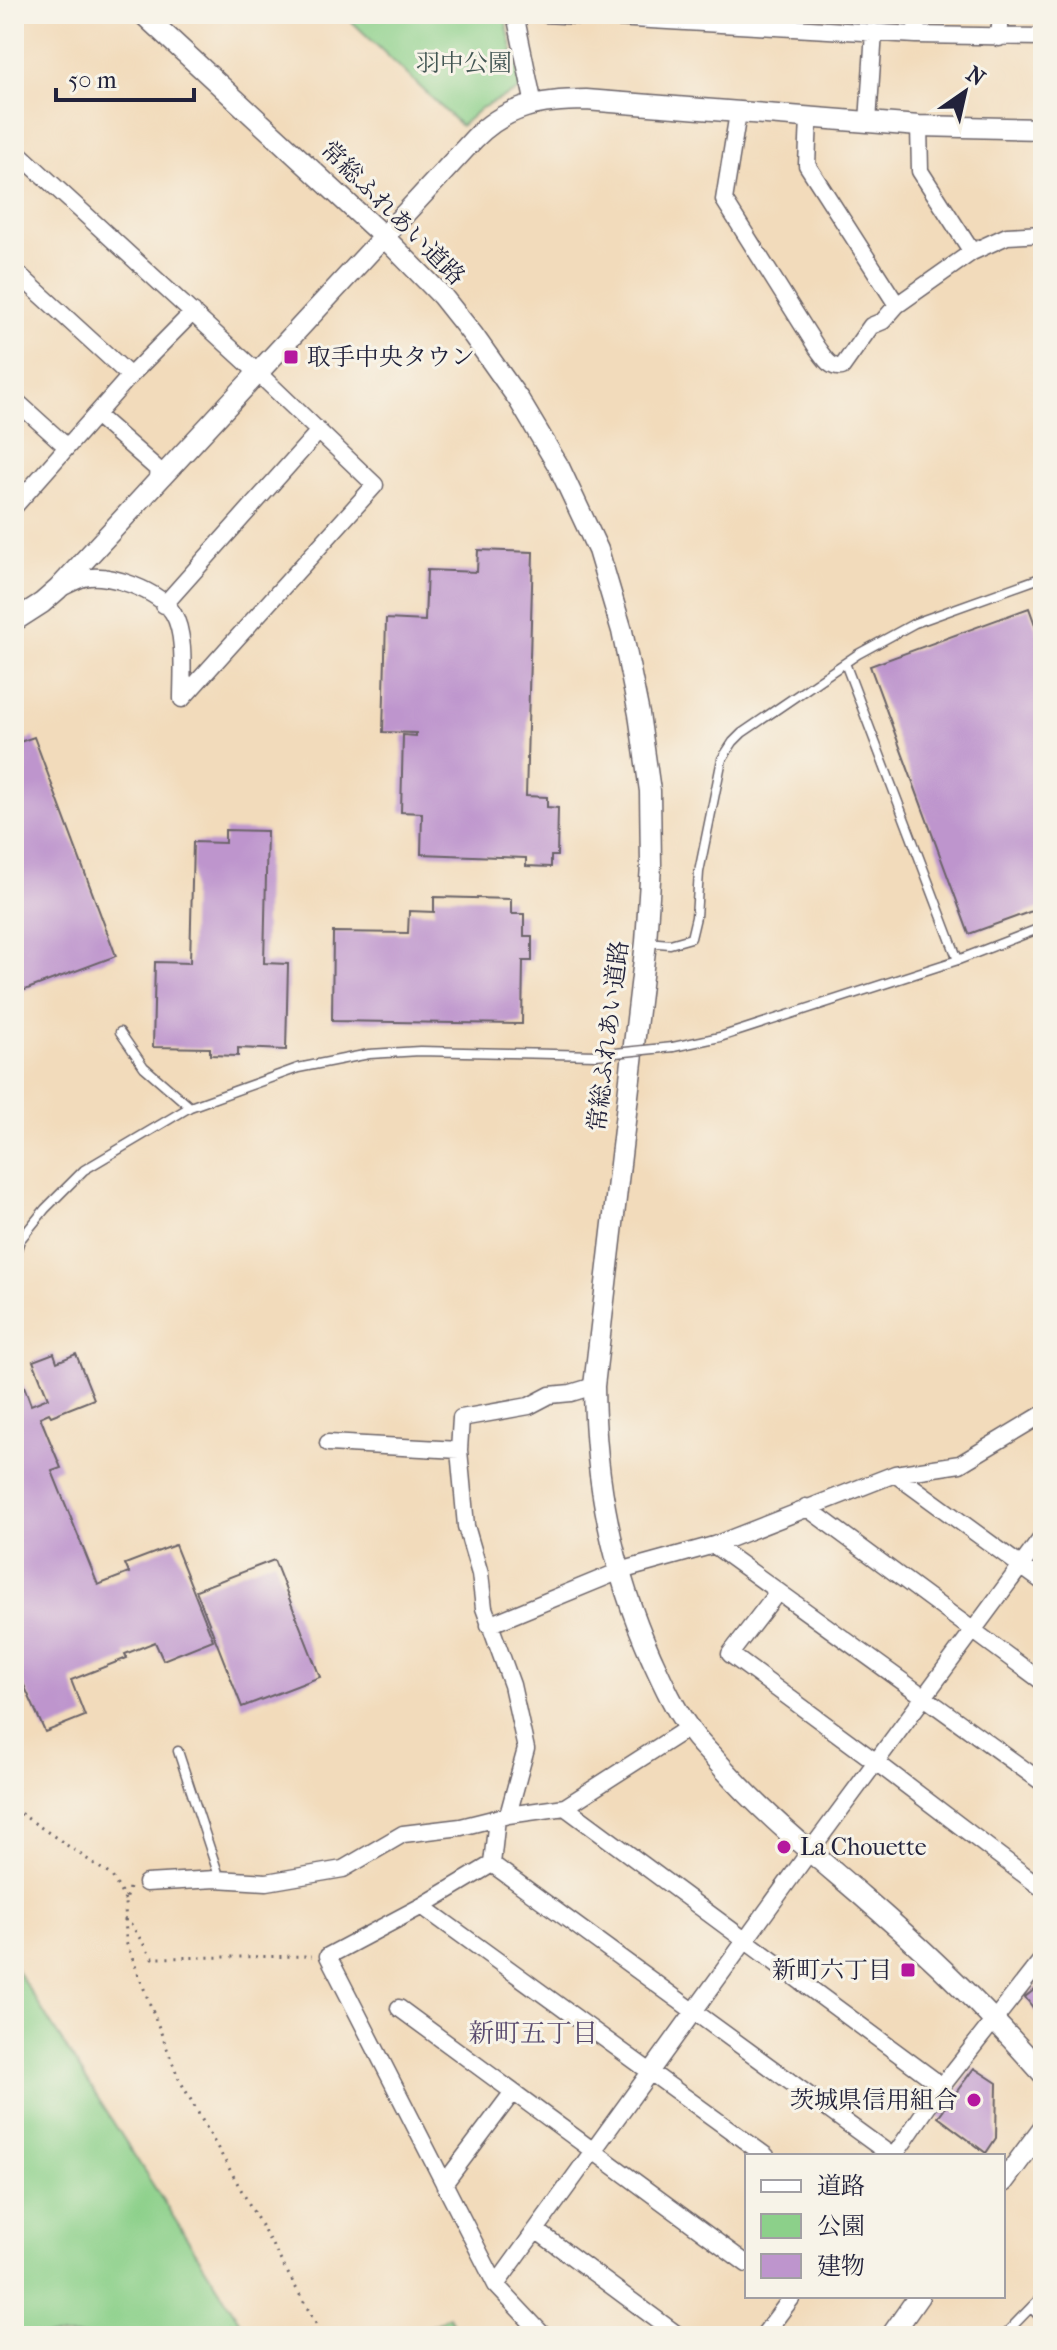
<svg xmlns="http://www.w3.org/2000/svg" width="1057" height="2350" viewBox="0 0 1057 2350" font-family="'IM FELL French Canon','Noto Serif JP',serif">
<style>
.green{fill:#8cd08a;stroke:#577962;stroke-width:2}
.building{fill:#be95cd}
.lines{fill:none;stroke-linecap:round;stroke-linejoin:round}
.service-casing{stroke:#6b6368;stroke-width:11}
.minor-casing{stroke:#6b6368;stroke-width:19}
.tertiary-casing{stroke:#6b6368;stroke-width:23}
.path{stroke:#6b6368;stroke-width:3;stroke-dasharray:2 6;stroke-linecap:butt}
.service{stroke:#fff;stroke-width:8}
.minor{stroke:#fff;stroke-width:16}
.tertiary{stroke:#fff;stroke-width:20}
.service-bridge-casing{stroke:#6b6368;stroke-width:11;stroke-linecap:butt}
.service-bridge{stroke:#fff;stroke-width:8}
.poi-dot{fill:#b5179e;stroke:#f7f3e8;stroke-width:3}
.labels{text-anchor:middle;stroke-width:6;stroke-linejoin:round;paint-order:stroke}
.park-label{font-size:24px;fill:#425653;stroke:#f7f3e8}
.street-label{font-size:24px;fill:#22223b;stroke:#f7f3e8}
.poi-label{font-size:24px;fill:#22223b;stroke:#f7f3e8;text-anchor:start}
.neighbourhood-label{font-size:26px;fill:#594a6e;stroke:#f7f3e8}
</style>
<rect width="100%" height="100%" fill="#f7f3e8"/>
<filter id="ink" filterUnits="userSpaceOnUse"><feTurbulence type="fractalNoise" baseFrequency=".0125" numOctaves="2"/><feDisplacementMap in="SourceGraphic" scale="16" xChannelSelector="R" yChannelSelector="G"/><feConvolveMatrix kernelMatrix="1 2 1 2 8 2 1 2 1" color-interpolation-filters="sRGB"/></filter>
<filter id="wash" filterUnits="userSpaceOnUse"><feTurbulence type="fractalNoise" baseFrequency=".006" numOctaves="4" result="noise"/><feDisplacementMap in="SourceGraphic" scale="32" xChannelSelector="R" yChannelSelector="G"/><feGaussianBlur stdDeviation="1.8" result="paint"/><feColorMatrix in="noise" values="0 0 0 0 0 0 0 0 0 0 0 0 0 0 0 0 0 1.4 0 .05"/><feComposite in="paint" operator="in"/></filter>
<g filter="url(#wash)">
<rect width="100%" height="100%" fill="#f2dbbb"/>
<path class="green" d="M344,14H504L522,89L481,108L461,126Z
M14,1966L249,2336H14Z
M449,2316L461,2336H414Z"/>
<g id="blocks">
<path class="building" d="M478,550L533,552L526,796L547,797V807L558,808L557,856H551V867L526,866V858L421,854L422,813L401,812L403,735L416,736V733L383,732L386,619L425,621L427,570L477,572Z
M1029,608L1043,647V907L969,934L870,666Z
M34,737L116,956L14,994V744Z
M225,830L267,831L264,963L288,964L286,1050L238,1048V1056L210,1055V1048L153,1047L155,962L190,963L193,842L225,843Z
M434,897L511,899V914H524V936H532V961H523L522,1024L332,1021L333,932L408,933L409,911L434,912Z
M54,1353L57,1362L76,1354L94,1399L51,1416L49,1413L40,1417L61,1468L52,1471L98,1585L129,1573L125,1564L175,1545L213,1640L163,1660L155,1642L125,1654L127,1658L71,1680L85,1716L45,1732L14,1663V1390L24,1386L31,1405L48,1398L33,1361Z
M274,1560L320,1677L242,1707L196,1590Z
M1043,1983V2021L1025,1997Z
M974,2068L997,2083L996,2138L986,2153L938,2117Z"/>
</g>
</g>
<g filter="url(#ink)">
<use href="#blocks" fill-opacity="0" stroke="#6b6368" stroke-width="2"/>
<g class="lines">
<g class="service-casing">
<path id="service" d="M845,663L958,960
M646,942L670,944L691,938L696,917L699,872L722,759L733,742L742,733L858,654L915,623L1043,577
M120,1032L144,1067L190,1107
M673,1047L720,1037L958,960L1043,927
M14,1258L20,1240L45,1209L84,1170L190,1107L298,1068L369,1054L420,1051L596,1055
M178,1751L220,1879
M1031,2308L1043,2320
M1003,2336L1043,2295"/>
</g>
<g class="minor-casing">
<path id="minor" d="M515,14L534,105
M545,14L916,35L1043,37
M916,35L917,14
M999,38L1001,14
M738,113L724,200L817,348C824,357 830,369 842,367L871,326L883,321L897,305L972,252L1007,236L1043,234
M809,118L807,165L897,305
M868,122L874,32
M919,126L920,171L972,252
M14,149L258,373L375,485L182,699
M14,270L130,376
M14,399L67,447
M96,415L163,474
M14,507L130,376L193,312
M61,588C68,585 76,580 84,578C109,572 159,591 173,613C186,634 182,675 182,699
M164,605L319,431
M328,1443L459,1450
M895,1474L1043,1582
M806,1507L1043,1682
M714,1545L1043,1783
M777,1593L730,1654L876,1762L1043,1889
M489,1625L620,1571L714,1545L895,1474L960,1464L1043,1414
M565,1807L942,2086
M508,1815L565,1807L688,1728
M492,1864L422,1906L328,1956L496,2285L544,2336
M492,1864L497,1818L508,1815L526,1749L512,1685L484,1608L480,1574L466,1526L459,1450L461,1418L529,1406L550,1395L571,1393L594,1386
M492,1864L892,2156
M146,1883L216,1879L267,1882L343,1869L403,1834L461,1827L497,1818
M422,1906L766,2156
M399,2008L747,2264
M894,2156L942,2086L1043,1958
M444,2184L513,2092
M536,2230L679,2336
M496,2285L810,1851L1043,1536
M763,2336L793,2296"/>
</g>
<g class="tertiary-casing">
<path id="tertiary" d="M143,14L384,237L442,296L473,335L519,400L559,467L598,550L622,631L639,714L650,791L651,865L646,942L594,1386C595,1482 612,1569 651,1657C662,1681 673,1706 688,1727C695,1739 706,1749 715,1759C759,1810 811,1852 862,1896C926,1951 987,2010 1043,2074
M14,621L42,603L58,589L474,139C506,106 541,100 586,100L919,126L1043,129
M1003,2182L1043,2128
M891,2336L919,2296"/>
</g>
<path class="path" d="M14,1809L112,1876L125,1900
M129,1888L125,1900L126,1942L178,2077L323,2336
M124,1919L131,1924L152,1958L312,1956"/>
<use href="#service" class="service"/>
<use href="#minor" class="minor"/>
<use href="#tertiary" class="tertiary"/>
<g class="service-bridge-casing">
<path id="service-bridge" d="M596,1055L673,1047"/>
</g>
<use href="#service-bridge" class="service-bridge"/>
</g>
</g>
<g class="poi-dot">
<rect x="283" y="349" width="16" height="16" rx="4"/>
<circle cx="784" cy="1847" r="8"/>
<rect x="900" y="1962" width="16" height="16" rx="4"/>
<circle cx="974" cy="2100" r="8"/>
</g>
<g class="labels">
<g class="park-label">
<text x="464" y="71">羽中公園</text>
</g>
<g class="street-label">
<text transform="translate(393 213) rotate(45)" y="8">常総ふれあい道路</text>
<text transform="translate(608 1036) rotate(-83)" y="8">常総ふれあい道路</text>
</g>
<g class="poi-label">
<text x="307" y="365">取手中央タウン</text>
<text x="800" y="1855">La Chouette</text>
<text x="892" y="1978" text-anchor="end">新町六丁目</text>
<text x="958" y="2108" text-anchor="end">茨城県信用組合</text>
</g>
<g class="neighbourhood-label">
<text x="533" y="2042">新町五丁目</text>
</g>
</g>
<rect width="1057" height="2350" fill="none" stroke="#f7f3e8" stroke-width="48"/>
<rect x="745" y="2154" width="260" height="144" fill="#f7f3e8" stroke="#a29fa3" stroke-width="2"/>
<rect x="761" y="2180" width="40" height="12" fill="#ffffff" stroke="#a29fa3" stroke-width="2"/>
<text x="817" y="2194" font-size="24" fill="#22223b">道路</text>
<rect x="761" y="2214" width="40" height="24" fill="#8cd08a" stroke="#a29fa3" stroke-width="2"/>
<text x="817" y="2234" font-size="24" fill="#22223b">公園</text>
<rect x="761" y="2254" width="40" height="24" fill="#be95cd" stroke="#a29fa3" stroke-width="2"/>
<text x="817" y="2274" font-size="24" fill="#22223b">建物</text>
<g transform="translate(965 92) rotate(34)" stroke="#f7f3e8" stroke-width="6" paint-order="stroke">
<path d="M0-6L14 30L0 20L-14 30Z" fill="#22223b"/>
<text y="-12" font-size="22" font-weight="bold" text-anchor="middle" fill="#22223b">N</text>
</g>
<path d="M56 88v12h138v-12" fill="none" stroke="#22223b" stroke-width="4"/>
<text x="68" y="88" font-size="24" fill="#22223b" stroke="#f7f3e8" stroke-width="6" paint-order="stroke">50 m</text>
</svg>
